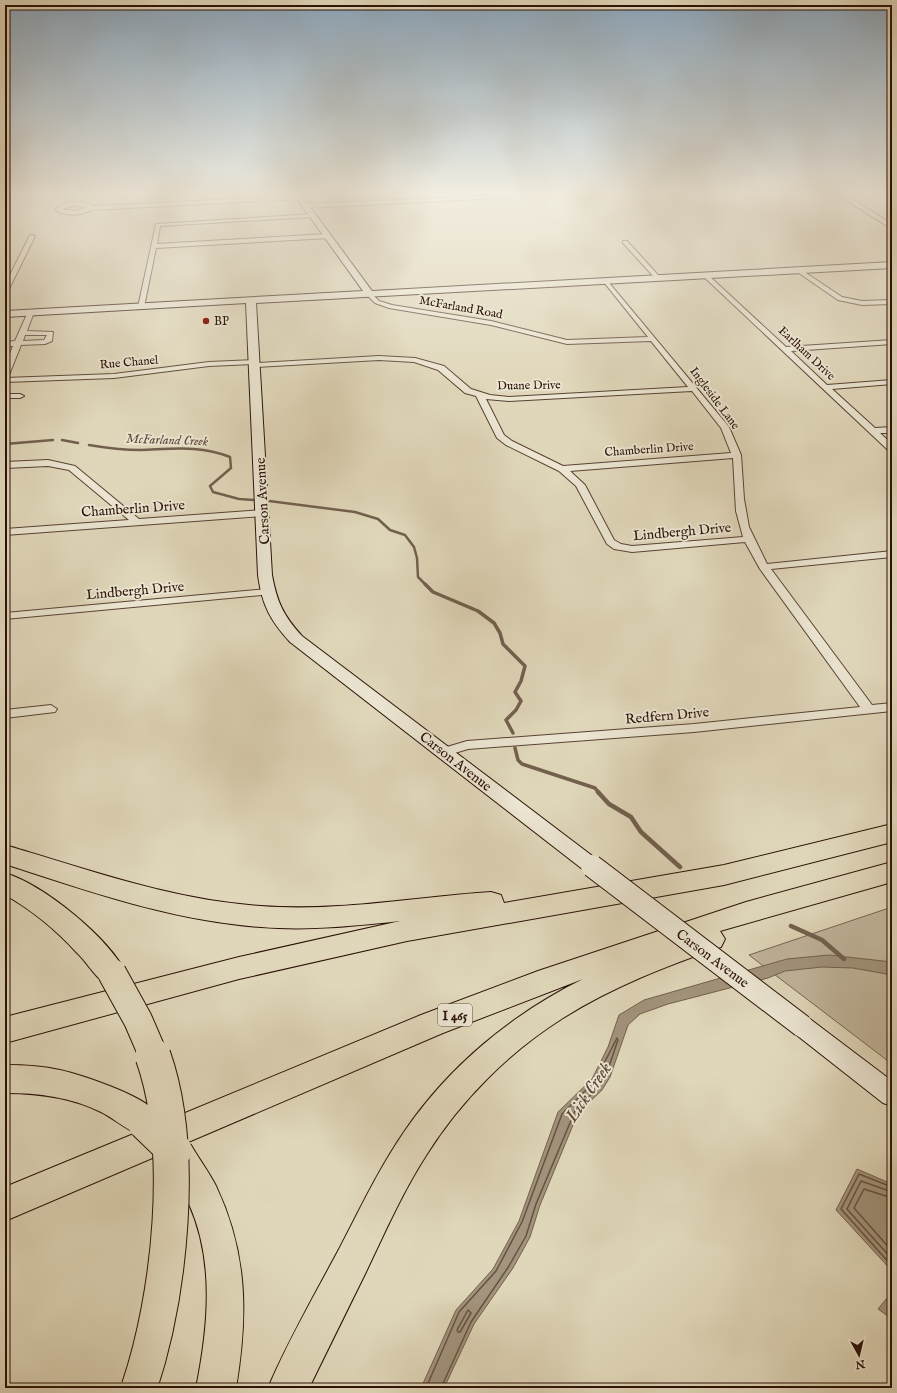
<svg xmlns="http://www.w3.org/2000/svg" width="897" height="1393" viewBox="0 0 897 1393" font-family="'IM FELL English',serif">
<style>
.green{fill:#c1b59c;stroke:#766352}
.water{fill:#a2947d;stroke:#72604e}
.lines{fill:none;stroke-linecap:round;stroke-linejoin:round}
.shore{stroke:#665242;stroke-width:1.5}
.stream-far2{stroke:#72604e;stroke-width:2.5}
.stream-far1{stroke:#72604e;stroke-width:3.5}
.stream{stroke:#72604e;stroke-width:4.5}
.street-casing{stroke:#584234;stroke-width:2}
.secondary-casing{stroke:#2b1107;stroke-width:2}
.highway-casing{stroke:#2b1107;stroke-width:2}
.street{fill:#ebe5d2;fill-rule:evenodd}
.secondary{fill:#ebe5d2;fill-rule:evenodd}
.highway{fill:#e0d7ba;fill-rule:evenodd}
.secondary-bridge-casing{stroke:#2b1107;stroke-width:24;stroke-linecap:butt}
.highway-bridge-far1-casing{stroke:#2b1107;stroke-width:30;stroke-linecap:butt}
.highway-bridge-casing{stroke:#2b1107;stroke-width:37;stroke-linecap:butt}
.secondary-bridge{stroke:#ebe5d2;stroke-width:22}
.highway-bridge-far1{stroke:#e0d7ba;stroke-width:28}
.highway-bridge{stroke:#e0d7ba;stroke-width:35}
.poi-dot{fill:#8f2418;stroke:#ebe5d2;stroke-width:1.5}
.labels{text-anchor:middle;stroke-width:4;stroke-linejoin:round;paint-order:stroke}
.far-street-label{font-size:12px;fill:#2b1107;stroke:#ebe5d2}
.far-poi-label{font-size:12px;fill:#2b1107;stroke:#ebe5d2;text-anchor:start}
.far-water-label{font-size:13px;font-style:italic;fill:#5b4536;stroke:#ebe5d2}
.shield{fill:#ebe5d2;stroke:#655144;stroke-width:1}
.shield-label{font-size:13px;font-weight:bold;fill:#2b1107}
.street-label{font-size:14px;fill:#2b1107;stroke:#ebe5d2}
.near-water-label{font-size:18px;font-style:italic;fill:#5b4536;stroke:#ebe5d2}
</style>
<rect width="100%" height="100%" fill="#e0d7ba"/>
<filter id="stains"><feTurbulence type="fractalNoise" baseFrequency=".005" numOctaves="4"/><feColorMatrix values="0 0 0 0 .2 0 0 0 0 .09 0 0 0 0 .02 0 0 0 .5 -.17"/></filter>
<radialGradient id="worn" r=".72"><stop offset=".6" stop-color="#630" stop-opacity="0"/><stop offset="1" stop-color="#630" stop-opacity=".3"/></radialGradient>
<path class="green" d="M892,907V1064L749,955Z"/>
<path class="water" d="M829,955L892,962V975L853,968L822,967L785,971L768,978L668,1004L640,1014L628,1025L610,1077L602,1090L578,1113L540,1205L530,1237L513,1268L474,1324L444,1388H421L456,1310L493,1269L519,1221L558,1112L592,1079L608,1047L619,1015L644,1000L787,959Z
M857,1169L892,1184V1271L836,1210Z
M892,1292V1319L878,1309Z"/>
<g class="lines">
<path class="shore" d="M892,1187L859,1174L841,1209L892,1266
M892,1192L861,1181L847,1209L892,1259
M892,1198L864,1189L854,1208L892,1251
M468,1310L471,1313L460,1332H458L457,1330Z
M426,1388L459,1312L496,1271L522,1222L562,1114L595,1081L617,1038L618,1040L606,1075L598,1087L575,1111L536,1204L526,1236L509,1266L471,1322L441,1388"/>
<path class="stream-far2" d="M62,440L78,443
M5,444L53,440
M89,445C106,448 124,450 141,450C172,449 201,445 230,457L231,468L210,486L213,492L239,499L254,500
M269,501L355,512L378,519L390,530L405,535L414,547L417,558L418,577L426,585"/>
<path class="stream-far1" d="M425,584L433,592L478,611L494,623L500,633L503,644L525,666L521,681L515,692L521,701L516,710L506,720L513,733
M515,748L518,760L522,764L595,788L599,793"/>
<path class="stream" d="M598,792L609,804L631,817L641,832L680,867
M791,926L822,940L844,959"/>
<g class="street-casing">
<path id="street" d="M330,192L296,196L293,194L300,192Z
M574,192H615L305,208L302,206L305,204Z
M299,196L301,199L92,210C82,215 65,217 55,210C64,200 83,200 94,206ZM71,206L88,207L76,211L62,209Z
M314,214L312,217L160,226L157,244L328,234L331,236L328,238L156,248L144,307L141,309L138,307L156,224Z
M30,235L35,236L8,291L5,293V285Z
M623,241H627L659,276V278H655L623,243Z
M796,269H800L842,297L862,301L892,300V304L862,305L838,300L796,271Z
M703,274H707L786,347L892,340V344L791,351L827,385L892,380V384L832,389L875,428L892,427V433H880L892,444V452L889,451L703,276Z
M605,278L729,427L741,455L744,499L749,527L767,564L892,551V557L771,569L872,705L892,703V711L694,732L468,749L445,756L440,755L439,752L440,749L467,741L694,724L860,707L760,569L745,542L632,552L614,549L607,544L576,486L559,471L506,445L497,438L476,396L465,393L438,370L414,362L379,360L256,367L253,364L209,366L114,378L5,382V378L114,374L209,362L255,360L258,363L379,356L415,358L444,366L471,389L490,395L509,397L688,387L651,341L567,344L491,325L389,308L375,303L366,294L371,293L379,301L392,305L491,321L567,340L648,337L603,281L602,280ZM692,391L721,428L731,453L563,466L512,441L504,435L486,399L509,401ZM733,458L736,511L743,537L632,546L621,544L614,540L585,485L570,471Z
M31,310L34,312L27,331L53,332L52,341L45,344L21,345L9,375L5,377V366L13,346H5V342L15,341L28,312ZM25,335H47L44,340L23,341Z
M5,394H20L24,396L20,398H5Z
M48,460L75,466L139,519L262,510L267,513L262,516L5,535V529L129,520L69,470L48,466L5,468V462Z
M268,589L273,592L272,594L5,619V613Z
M51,705L57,709L55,712L5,718V710Z"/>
</g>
<g class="secondary-casing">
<path id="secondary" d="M292,192H299L372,291L892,262V268L256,303L272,575C277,602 283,615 302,636L599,861L602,866L599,871L592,873L585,871L290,642C270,620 262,605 258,575L246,303L5,317V311L363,291Z
M833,192H841L892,224V229Z
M802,1016L810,1019L892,1081V1106L883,1103L794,1033L790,1026L794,1019Z"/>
</g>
<g class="highway-casing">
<path id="highway" d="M892,824V842L724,885L407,941L239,979L5,1043V1017L239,957L400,921C354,926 308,931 261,927C173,921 88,891 5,864V845C90,870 172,900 261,906C338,912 414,897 491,892L501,895L504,903L724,865Z
M892,862V882L720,931L725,939L721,947C666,966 612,987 563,1018C509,1052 461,1100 427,1154C403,1191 385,1232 366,1272C347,1310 328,1349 309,1388H268C288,1341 314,1296 338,1251C359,1211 378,1170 404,1132C449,1066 512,1014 583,979L443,1033L186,1143L191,1145C199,1159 209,1172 216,1186C248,1254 248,1316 236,1388H196C208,1328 215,1262 189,1204C182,1187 170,1173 162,1156L164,1153L5,1221V1187L136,1133C124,1128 113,1118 101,1112C71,1097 39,1093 5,1093V1065C24,1065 42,1066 60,1070C82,1075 142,1095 156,1112C159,1114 160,1120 161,1123L421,1015L538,971L746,902Z
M5,873C44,885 108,937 126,973L122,981C115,983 108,986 102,981C94,975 85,960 77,953C56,930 32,910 5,895Z"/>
</g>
<use href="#street" class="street"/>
<use href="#secondary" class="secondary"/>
<use href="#highway" class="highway"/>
<g class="secondary-bridge-casing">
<path id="secondary-bridge" d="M592,866L802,1026"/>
</g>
<g class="highway-bridge-far1-casing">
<path id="highway-bridge-far1" d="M112,973L138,1020L154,1057"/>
</g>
<g class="highway-bridge-casing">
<path id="highway-bridge" d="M145,1122L174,1150
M139,1388C170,1296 186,1149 153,1056"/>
</g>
<use href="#secondary-bridge" class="secondary-bridge"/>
<use href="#highway-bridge-far1" class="highway-bridge-far1"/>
<use href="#highway-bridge" class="highway-bridge"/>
</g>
<linearGradient id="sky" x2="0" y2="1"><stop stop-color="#8ca7bd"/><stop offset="0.5" stop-color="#f1ede0"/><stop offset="1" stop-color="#f1ede0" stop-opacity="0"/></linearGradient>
<rect width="897" height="387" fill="url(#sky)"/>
<circle class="poi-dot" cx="206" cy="321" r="4"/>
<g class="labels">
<g class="far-street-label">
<text transform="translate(461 307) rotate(10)" y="4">McFarland Road</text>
<text transform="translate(807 353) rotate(43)" y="4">Earlham Drive</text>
<text transform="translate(129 362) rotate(-5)" y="4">Rue Chanel</text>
<text transform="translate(529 385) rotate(-1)" y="4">Duane Drive</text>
<text transform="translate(715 398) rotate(53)" y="4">Ingleside Lane</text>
<text transform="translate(649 449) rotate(-4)" y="4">Chamberlin Drive</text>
</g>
<g class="far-poi-label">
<text x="214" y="325">BP</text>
</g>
<g class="far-water-label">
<text transform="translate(167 439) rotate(2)" y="5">McFarland Creek</text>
</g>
<rect class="shield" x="438" y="1004" width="34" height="22" rx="3"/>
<g class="shield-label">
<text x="455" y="1020">I 465</text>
</g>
<g class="street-label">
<text transform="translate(262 501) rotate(-93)" y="5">Carson Avenue</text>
<text transform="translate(133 508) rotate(-4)" y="5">Chamberlin Drive</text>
<text transform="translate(682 531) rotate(-5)" y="5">Lindbergh Drive</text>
<text transform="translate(135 590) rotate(-5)" y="5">Lindbergh Drive</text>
<text transform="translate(667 715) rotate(-5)" y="5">Redfern Drive</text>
<text transform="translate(456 761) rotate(38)" y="5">Carson Avenue</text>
<text transform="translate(713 958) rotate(37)" y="5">Carson Avenue</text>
</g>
<g class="near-water-label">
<text transform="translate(588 1092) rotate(-56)" y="6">Lick Creek</text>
</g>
</g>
<rect width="897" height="1393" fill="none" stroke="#e0d7ba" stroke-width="20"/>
<rect x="6" y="6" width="885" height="1381" fill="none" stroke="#2b1107" stroke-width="2"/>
<rect x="10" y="10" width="877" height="1373" fill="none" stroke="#2b1107"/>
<g transform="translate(859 1355) rotate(172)" stroke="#ebe5d2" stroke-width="3" paint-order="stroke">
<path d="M0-3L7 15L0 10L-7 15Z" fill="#2b1107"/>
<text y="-6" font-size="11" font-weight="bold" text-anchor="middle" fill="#2b1107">N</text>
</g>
<rect width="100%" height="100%" filter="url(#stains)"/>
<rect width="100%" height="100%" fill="url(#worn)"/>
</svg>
